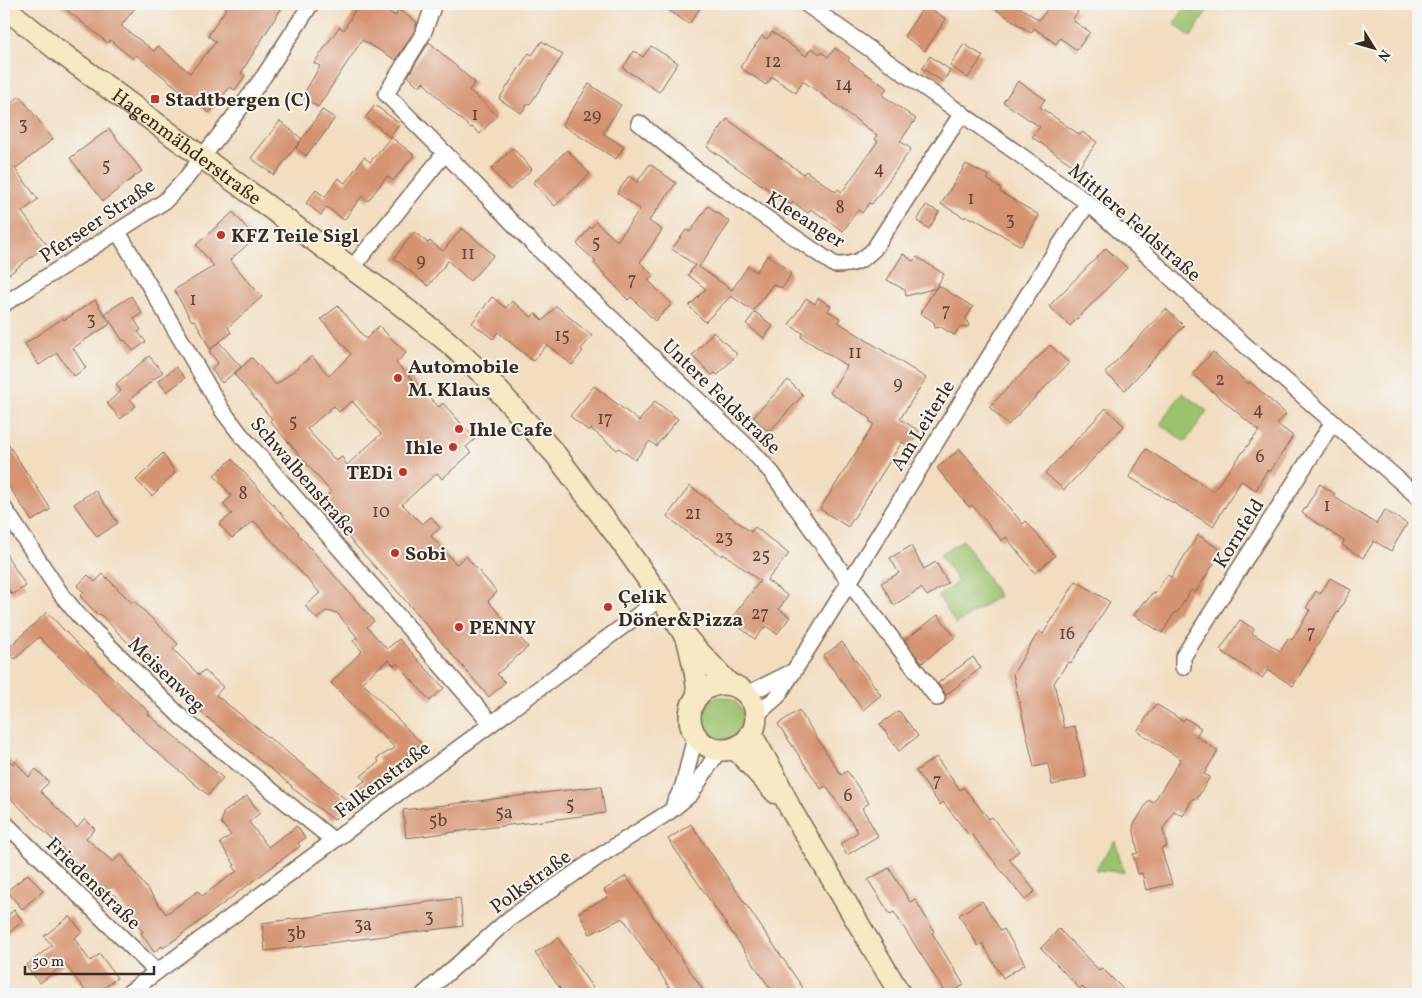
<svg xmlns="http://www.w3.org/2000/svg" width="1422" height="998" viewBox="0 0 1422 998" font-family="Vollkorn,serif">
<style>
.green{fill:#9bc26d;stroke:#6b7646}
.building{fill:#d59371;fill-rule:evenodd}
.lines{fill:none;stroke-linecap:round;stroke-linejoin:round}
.street-casing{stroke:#7b6956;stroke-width:18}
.secondary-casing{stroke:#7b6956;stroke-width:24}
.street{stroke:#fff;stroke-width:15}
.secondary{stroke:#f6e9c3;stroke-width:21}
.poi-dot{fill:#c8321e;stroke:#f6f6f2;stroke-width:2}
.labels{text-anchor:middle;stroke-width:4;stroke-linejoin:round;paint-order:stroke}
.number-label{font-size:18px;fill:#624433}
.poi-label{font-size:20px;font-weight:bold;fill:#3b2a1e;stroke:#f6f6f2;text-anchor:start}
.street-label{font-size:20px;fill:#3b2a1e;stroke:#f6f6f2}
</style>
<rect width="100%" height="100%" fill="#f6f6f2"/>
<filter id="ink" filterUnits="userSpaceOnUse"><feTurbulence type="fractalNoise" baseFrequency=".02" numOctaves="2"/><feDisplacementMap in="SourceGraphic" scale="10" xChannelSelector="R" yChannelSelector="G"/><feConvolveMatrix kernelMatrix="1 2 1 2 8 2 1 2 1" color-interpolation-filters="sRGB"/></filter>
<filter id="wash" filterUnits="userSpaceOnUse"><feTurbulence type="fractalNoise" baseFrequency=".0096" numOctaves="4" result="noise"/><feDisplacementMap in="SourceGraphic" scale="20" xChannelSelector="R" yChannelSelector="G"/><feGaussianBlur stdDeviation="1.12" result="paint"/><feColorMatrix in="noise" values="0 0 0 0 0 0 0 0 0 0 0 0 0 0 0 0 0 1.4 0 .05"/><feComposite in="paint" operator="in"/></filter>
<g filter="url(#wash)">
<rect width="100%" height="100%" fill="#f2ddbf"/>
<path class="green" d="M1187,4H1211L1191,37L1174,24Z
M1182,393L1207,411L1185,442L1160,424Z
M963,540L999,596L956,624L938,596L958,582L940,555Z
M701 718a21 21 0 1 1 42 0a21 21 0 1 1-42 0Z
M1115,841L1124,872L1095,870Z"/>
<g id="blocks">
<path class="building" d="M59,4H138L121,26L154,51L158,46L190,73L216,42L208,36L229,4H284L241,73L245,76L235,90L230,87L209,113L136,55L133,59L110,40L108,43Z
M358,4H374L396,16L397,9L417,22L415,30L396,60L362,40L318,107L302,97L320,66L314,63L339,27L344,30Z
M659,4H703L689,24Z
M988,4H1015L1039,20L1051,4H1066L1078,12L1072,20L1090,32L1077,50L1060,38L1056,44L1034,28L1031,33Z
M925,5L946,19L925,51L904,36Z
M772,32L806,56L811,48L820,54L821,52L828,57L835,48L850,58L848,61L887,88L882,95L916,119L900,141L911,149L872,204L869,203L862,213L858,210L843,231L811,209L808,213L793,202L791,205L707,147L727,119L803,174L806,171L836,192L838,189L842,192L878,141L875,139L877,135L803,81L796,93L772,77L766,85L740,67L762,36L767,39Z
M542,41L563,55L530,104L529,103L521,113L499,99L529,53L532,55Z
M429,42L475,83L469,90L497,115L480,134L472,127L471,128L449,109L423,82L419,87L408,76Z
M964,44L983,56L968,78L950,66Z
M651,46L678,63L659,92L623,68L634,51L643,57Z
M930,56L950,70L943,82L922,68Z
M1018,81L1045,99L1040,107L1080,135L1082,132L1097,142L1078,169L1032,137L1040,127L1003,102Z
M589,84L621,105L603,133L624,147L616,159L562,125Z
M20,96L53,139L15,169L38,199L22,212L47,245L4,278V109Z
M375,105L400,124L390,137L366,117Z
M322,110L335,118L316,145L315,144L306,156L296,148Z
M280,121L302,139L274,175L251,158Z
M109,129L142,171L103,201L70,158Z
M391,137L414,155L393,181L387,176L368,201L362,196L344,220L327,207L321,215L306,203L316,190L325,197L338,178L345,183L364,157L370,162Z
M513,148L532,169L510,190L491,169Z
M567,150L590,174L555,206L533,183Z
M650,164L676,183L649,221L662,230L640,262L653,275L648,280L672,304L655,321L631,297L628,300L594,263L596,262L577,244L590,227L591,228L596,222L617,241L640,209L617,193L629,176L637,182Z
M966,164L989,176L987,179L1001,189L1000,192L1039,215L1021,246L973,218L972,219L966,216L965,218L941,204Z
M926,205L939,212L929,229L917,221Z
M708,206L730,222L699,267L732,290L748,266L756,272L768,255L790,271V276L783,287H778L773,284L753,311L731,296L705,322L689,306L706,289L688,275L695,265L672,249L686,230L690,232Z
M233,212L255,238L230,260L262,297L228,327L231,333L210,349L195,320L192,321L174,290L214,266L196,245Z
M462,228L494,255L470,281L448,261L428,286L394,258L414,232L428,243L430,241L443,251Z
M1106,248L1127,268L1070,326L1049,306Z
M903,254L913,261L917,257L944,274L936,288L906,296L905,290L887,280Z
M938,285L973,307L966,318L969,326L959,328L954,335L941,327L935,328L934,322L920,313Z
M131,296L142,313L134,319L141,330L138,332L146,342L133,351L125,340L123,341L105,313Z
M492,297L506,308L512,301L532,317L535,313L543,321L556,306L592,336L581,349L583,351L572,365L547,345L533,361L498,332L493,339L472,323Z
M806,298L815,304L818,298L831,306L828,311L840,318L838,322L926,378L900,419L919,431L910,447L902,442L848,527L820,509L874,424L869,421L870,418L830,393L847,366L801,337L803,333L789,325Z
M95,300L110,324L73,348L86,368L74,376L57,353L39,365L25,344L63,318L64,320Z
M338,306L366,339L379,326L406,353L396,363L439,407L443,403L475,439L466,447L471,453L442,479L437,473L402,504L422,524L431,517L440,528L431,536L456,564L466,556L497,592L488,601L528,647L497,674L505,682L489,697L398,592L318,504L331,492L270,421L272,419L234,374L252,358L276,385L312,356L329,376L351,354L321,319ZM352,401L381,434L347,465L342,457L336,461L307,429L334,406L339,412Z
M1166,309L1184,326L1125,390L1105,373Z
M755,312L773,326L764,338L746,324Z
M713,332L737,354L718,375L715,373L712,375L692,356Z
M219,342L241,367L222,383L211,369L218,363L209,351Z
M1050,345L1069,363L1008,425L989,407Z
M1213,352L1248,384L1250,382L1286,414L1277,424L1293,436L1270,472L1267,470L1256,490L1241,481L1213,526L1129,477L1146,449L1213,491L1259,431L1192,374Z
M149,356L163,372L130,399L136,406L120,419L107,403L121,391L116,384Z
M176,367L185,378L167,392L158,381Z
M788,380L803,395L769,432L753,417Z
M594,386L639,421L655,401L678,419L656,446L650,441L635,460L619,448L617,450L591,429L589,431L570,416Z
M1106,408L1124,426L1064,490L1045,473Z
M4,438L51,509L32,521L4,479Z
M960,449L1023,524L1026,521L1055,556L1035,573L1006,537L1002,541L972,505L969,507L937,468Z
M163,453L175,473L152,496L136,480Z
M232,459L299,533L298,534L374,621L367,627L387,649L399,639L444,688L430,701L397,663L394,666L388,660L362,682L421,743L396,767L398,769L389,776L391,778L364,799L356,787L365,781L361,776L379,762L377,758L395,748L331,683L362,651L353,641L357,637L337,613L326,611L317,619L305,606L320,593L254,521L232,538L219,524L232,514L223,504L232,496L214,475Z
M1320,484L1335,494L1333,496L1376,524L1385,510L1407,524L1391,551L1374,541L1363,558L1342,545L1344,541L1302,513Z
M690,486L751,532L755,527L789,554L767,580L788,596L779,609L790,617L777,634L766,626L755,639L730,620L760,581L731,559L723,554L722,556L697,538L696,539L667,516Z
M95,490L118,523L97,537L74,504Z
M1198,535L1222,551L1195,593L1191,590L1177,613L1175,612L1162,633L1134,615L1144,601L1146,602L1152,593L1155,594L1167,575L1171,577Z
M911,546L924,569L936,562L948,583L927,596L921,588L894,605L881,583L899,573L890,558Z
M4,551L26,586L12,595L4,581Z
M103,574L132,603L134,601L178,644L173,649L199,675L204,670L223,687L216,695L349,802L334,820L291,787L292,786L208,718L140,655L100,614L98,615L80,596L84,592L77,586L88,575L95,582Z
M1330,578L1351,590L1293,686L1268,670L1262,678L1220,650L1240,620L1254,629L1252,633L1280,651L1289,638L1292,640L1310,610L1306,608L1316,591L1320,594Z
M1076,581L1110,602L1071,663L1068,662L1054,683L1064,728L1075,726L1086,777L1052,785L1048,764L1034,767L1013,674L1039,631L1043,634Z
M47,612L81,648L149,712L148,714L223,778L208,795L144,741L39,637L15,659L6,650Z
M938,615L955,637L922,663L905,640Z
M842,642L881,695L863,710L823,656Z
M973,657L981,668L946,695L938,683Z
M1156,704L1183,721L1185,718L1201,728L1196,736L1218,751L1204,774L1210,777L1196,800L1193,798L1183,816L1174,811L1163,829L1167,847L1161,848L1172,884L1146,890L1142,873L1138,874L1133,854L1138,853L1133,826L1149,800L1153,803L1181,759L1137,731Z
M799,710L841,775L847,771L869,803L862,808L878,836L847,855L840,844L858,832L826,786L821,789L778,724Z
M899,711L918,736L899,751L880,724Z
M4,754L13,764L15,761L29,777L36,769L49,782L40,791L77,828L85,819L95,829L86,838L113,862L121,854L166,914L198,891L202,896L237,871L233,866L235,865L220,843L231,835L221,823L223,813L247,796L260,813L249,822L268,847L297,826L305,838L298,843L300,846L180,936L163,948L162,946L154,952L141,933L143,932L114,894L105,901L95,888L99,885L4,792Z
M936,757L960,790L963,787L989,819L992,817L1019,851L1009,859L1035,891L1025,900L971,833L969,835L943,802L940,805L916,771Z
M601,786L605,813L406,838L403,810Z
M691,824L803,988L794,994H774L668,839Z
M889,868L910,902L915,899L934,931L932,933L964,985L949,994H946L894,912L890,914L868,880Z
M28,874L43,891L22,909L7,891Z
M626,876L681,958L706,994H674L623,918L590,934L579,912L608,897L604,890Z
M460,898L463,926L265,951L262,923Z
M982,901L1001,931L1004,929L1025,964L1003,978L982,943L978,946L959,915Z
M14,910L23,921L4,937V919Z
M70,916L82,932L74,938L90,961L100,954L117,978L95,994H88L65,964L40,983L26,966L52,945L44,936Z
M1059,929L1099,970L1102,968L1128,994H1090L1082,987L1080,989L1041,948Z
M558,938L597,994H564L535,953Z"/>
</g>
</g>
<g filter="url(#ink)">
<use href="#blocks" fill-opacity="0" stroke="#7b6956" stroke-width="1"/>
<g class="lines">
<g class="street-casing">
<path id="street" d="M434,4L423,34L386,94L445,153
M806,4L1088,203L1149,257L1205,310L1418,497
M639,123L698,171L835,265C854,265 861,262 874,249L962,113
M118,232L222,410L241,435L491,723
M352,268L445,153L532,243L753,452L772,473L849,582L937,698
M4,304L165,201L183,182L242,106L264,76L311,4
M4,508L61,594L79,616L182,718L333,840
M1183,667V657L1333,422
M747,694L792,672
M756,715L777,697L799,663L1043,270L1088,203
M674,804L683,786L695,737
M4,822L157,972
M127,994L661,598
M424,994L509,919L598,857L669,812L691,794L719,750"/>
</g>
<g class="secondary-casing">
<g id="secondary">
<path id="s1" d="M4,7L56,49L397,302L448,342L488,379L556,455L618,537L661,598L688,640L729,684"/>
<path d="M688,641L695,671L698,694"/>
<circle cx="723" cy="717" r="33"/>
<path d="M751,734L775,776L790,808L900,994"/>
<path d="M735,748L776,793"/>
</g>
</g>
<use href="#street" class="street"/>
<use href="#secondary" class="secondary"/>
</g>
</g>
<g class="poi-dot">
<rect x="150" y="94" width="10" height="10" rx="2.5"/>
<circle cx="221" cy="235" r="5"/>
<circle cx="398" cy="378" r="5"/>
<circle cx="459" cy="429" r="5"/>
<circle cx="453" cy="447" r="5"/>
<circle cx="403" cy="472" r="5"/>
<circle cx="395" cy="553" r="5"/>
<circle cx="608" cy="607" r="5"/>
<circle cx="459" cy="627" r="5"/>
</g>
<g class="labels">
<g class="number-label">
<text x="773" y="67">12</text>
<text x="844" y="90">14</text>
<text x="475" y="120">1</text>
<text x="592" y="121">29</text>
<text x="23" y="130">3</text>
<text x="106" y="171">5</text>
<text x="879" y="174">4</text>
<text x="971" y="204">1</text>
<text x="840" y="213">8</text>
<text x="1010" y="225">3</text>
<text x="596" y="248">5</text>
<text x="468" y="259">11</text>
<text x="421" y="266">9</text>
<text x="632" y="285">7</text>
<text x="193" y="305">1</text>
<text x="946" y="316">7</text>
<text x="91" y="325">3</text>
<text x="562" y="341">15</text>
<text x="855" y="358">11</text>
<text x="1220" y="385">2</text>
<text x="898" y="389">9</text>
<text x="1258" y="415">4</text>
<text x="605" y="424">17</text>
<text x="293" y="427">5</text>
<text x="1260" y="462">6</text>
<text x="243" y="499">8</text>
<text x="1327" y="511">1</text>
<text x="381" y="517">10</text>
<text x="693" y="519">21</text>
<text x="724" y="543">23</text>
<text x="761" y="561">25</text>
<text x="760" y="619">27</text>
<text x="1311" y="638">7</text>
<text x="1067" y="639">16</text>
<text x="937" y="786">7</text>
<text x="848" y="801">6</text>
<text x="570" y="810">5</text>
<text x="504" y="818">5a</text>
<text x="438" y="826">5b</text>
<text x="429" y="922">3</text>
<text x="363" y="930">3a</text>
<text x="296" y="939">3b</text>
</g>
<g class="poi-label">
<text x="165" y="106">Stadtbergen (C)</text>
<text x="231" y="242">KFZ Teile Sigl</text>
<text x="408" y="373">Automobile<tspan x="408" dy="23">M. Klaus</tspan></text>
<text x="469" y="436">Ihle Cafe</text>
<text x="443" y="454" text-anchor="end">Ihle</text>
<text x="393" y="479" text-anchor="end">TEDi</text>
<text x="405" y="560">Sobi</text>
<text x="618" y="603">Çelik<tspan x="618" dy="23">Döner&amp;Pizza</tspan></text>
<text x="469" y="634">PENNY</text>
</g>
<g class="street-label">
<text dy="7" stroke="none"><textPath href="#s1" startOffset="230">Hagenmähderstraße</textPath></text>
<text transform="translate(806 219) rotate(32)" y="7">Kleeanger</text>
<text transform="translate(97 220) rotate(-34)" y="7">Pferseer Straße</text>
<text transform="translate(1135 222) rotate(41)" y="7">Mittlere Feldstraße</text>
<text transform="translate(722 396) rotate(44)" y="7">Untere Feldstraße</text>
<text transform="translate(922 425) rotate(-58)" y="7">Am Leiterle</text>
<text transform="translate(304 476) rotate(49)" y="7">Schwalbenstraße</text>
<text transform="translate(1238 533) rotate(-58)" y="7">Kornfeld</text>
<text transform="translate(167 674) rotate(44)" y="7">Meisenweg</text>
<text transform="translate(382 779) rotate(-37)" y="7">Falkenstraße</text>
<text transform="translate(530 881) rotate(-36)" y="7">Polkstraße</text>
<text transform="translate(94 883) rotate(44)" y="7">Friedenstraße</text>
</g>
</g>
<rect width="1422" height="998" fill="none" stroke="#f6f6f2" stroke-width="20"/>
<g transform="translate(1374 48) rotate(127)" stroke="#f6f6f2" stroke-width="4" paint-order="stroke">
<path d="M0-4L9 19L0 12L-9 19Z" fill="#3b2a1e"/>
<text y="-8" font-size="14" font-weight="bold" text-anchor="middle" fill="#3b2a1e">N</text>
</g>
<path d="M25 966v8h129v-8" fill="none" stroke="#3b2a1e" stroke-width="2.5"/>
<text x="32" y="966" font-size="15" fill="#3b2a1e" stroke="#f6f6f2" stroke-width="4" paint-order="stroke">50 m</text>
</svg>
